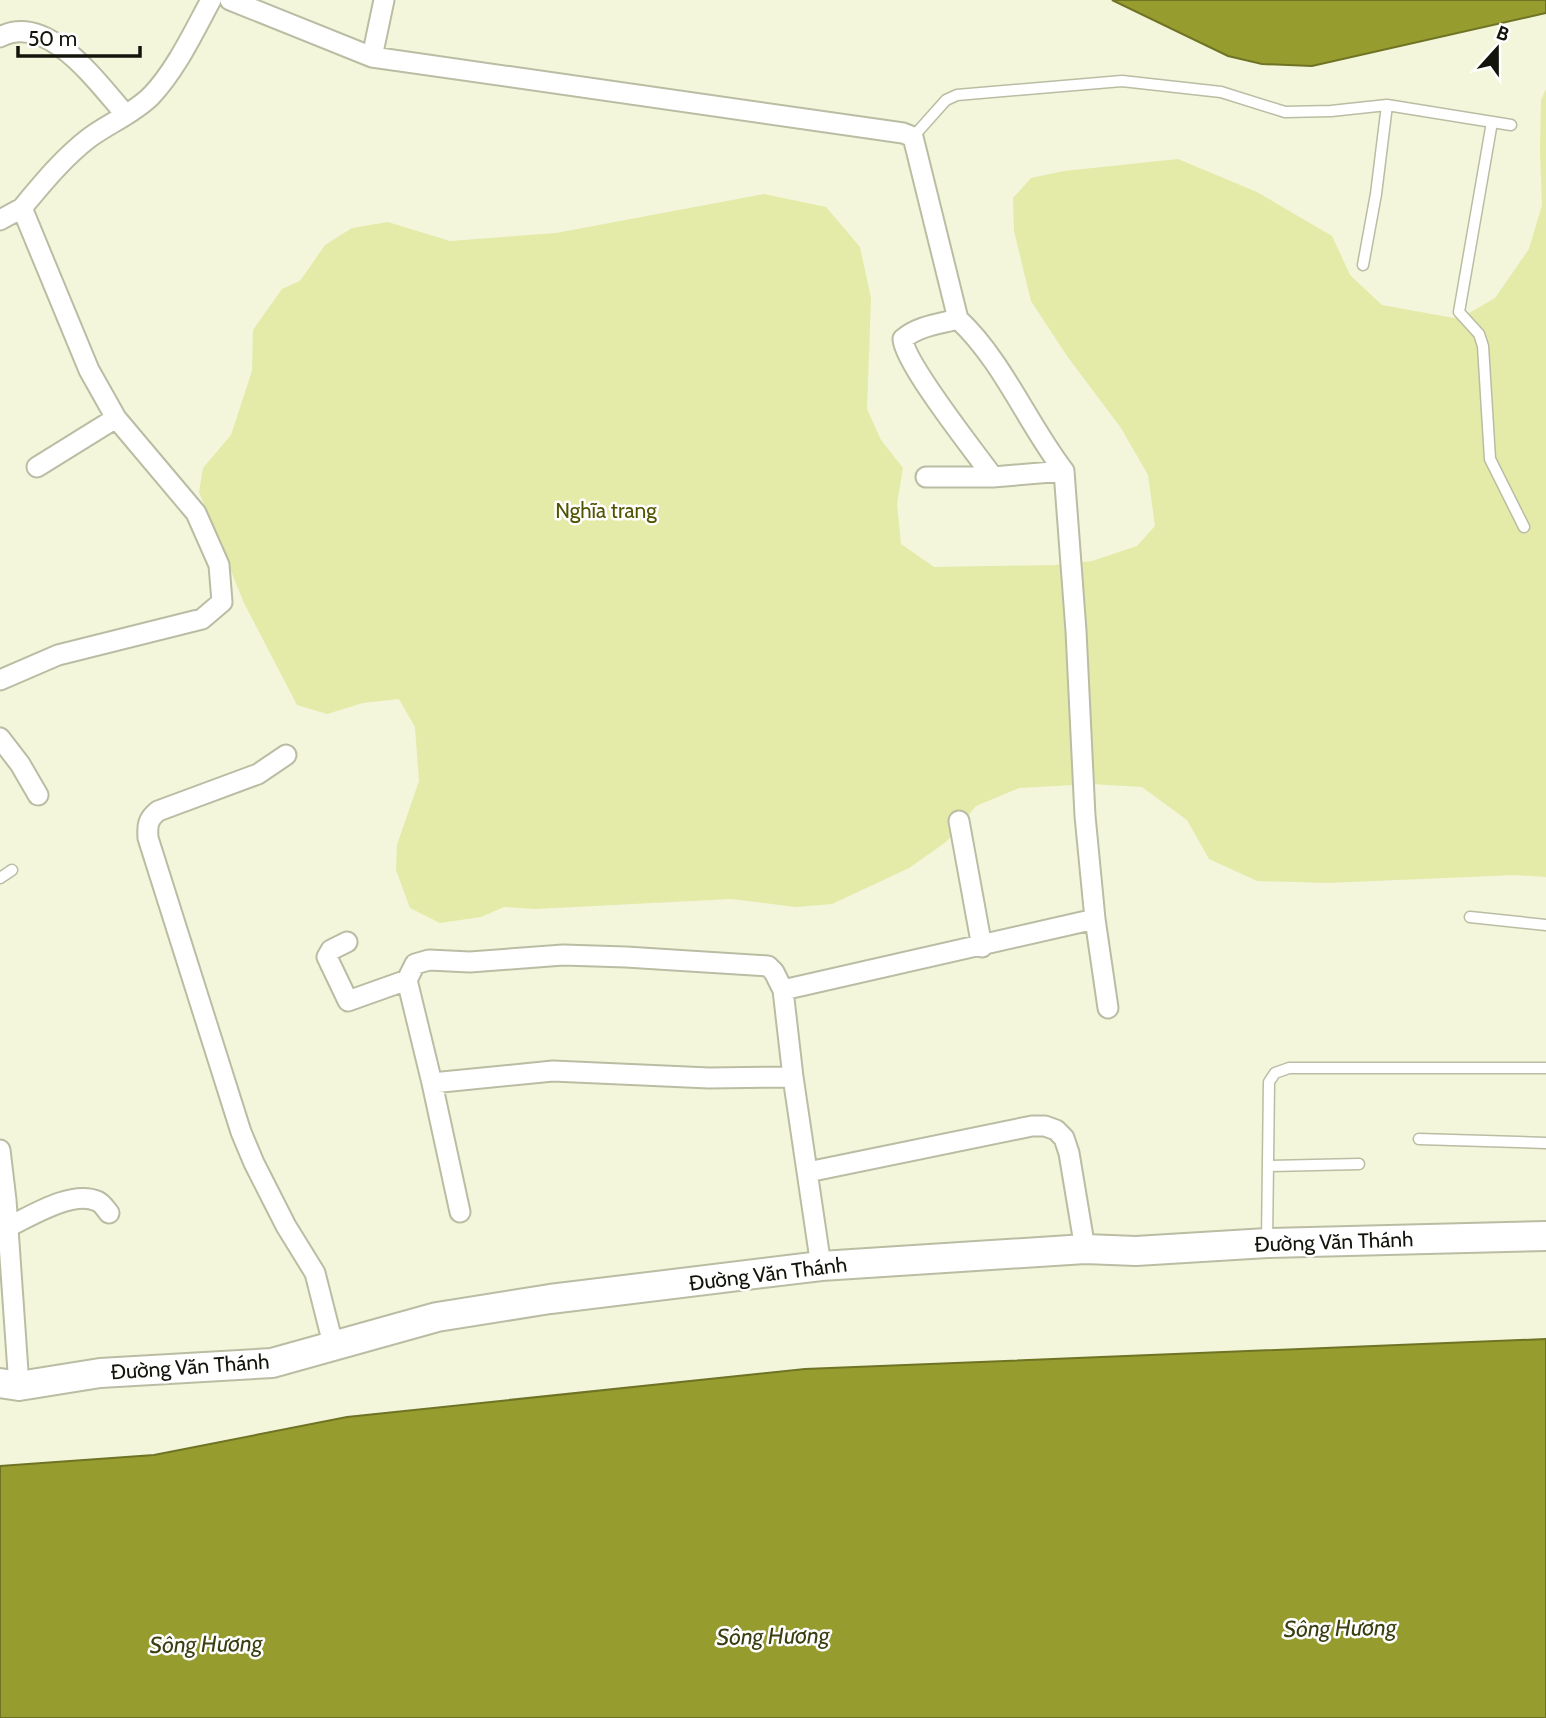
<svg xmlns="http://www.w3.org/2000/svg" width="1546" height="1718" viewBox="0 0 1546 1718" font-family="Cabin,sans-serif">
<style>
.green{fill:#e4eaa8}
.water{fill:#979c2f;stroke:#6f7324;stroke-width:2}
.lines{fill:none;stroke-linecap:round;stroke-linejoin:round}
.lane-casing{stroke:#babda3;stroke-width:13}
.street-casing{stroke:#babda3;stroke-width:23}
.secondary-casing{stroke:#babda3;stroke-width:32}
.lane{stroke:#fff;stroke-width:10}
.street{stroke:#fff;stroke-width:19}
.secondary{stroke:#fff;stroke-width:28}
.labels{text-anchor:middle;stroke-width:5;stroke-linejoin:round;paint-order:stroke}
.park-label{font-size:21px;fill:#515400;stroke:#fff}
.street-label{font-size:21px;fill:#13140b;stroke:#fff}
.water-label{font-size:23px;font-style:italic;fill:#3b3e11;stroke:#fff}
</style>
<rect width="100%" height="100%" fill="#f3f6db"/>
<path class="green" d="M1546,89V877L1515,875L1327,883L1257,881L1209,859L1187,820L1142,787L1092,784L1019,788L976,806L946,842L909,868L832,904L796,907L731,899L535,909L504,907L481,917L440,923L410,908L396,870L397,845L419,781L415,727L399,699L363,703L327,714L297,705L244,603L199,492L203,468L231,435L252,371L253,330L282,289L300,281L325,245L352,228L388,222L450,241L556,233L764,194L826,207L860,247L871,298L867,409L881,440L903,468L897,504L901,544L934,567L1055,565L1092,561L1137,546L1155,526L1148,475L1121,428L1067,356L1031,301L1014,231L1013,198L1031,178L1064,171L1178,159L1257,192L1332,236L1350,275L1382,305L1459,319L1495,298L1529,249L1542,205L1540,151L1541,100Z"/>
<path class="water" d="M1112,0H1546V13L1312,66L1262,64L1228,56Z
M1546,1339V1718H0V1466L154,1455L347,1417L805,1369Z"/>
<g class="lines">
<g class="lane-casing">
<path id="lane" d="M1492,122L1459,312L1479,334L1483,346L1490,459L1524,527
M913,137L946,100L957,95L1122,81L1221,92L1285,112L1331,111L1387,105L1511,125
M1363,265L1376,194L1387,105
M0,878L12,870
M1470,917L1546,925
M1419,1139L1546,1143
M1268,1166L1359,1164
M1267,1242L1269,1082L1275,1073L1289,1068H1546"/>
</g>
<g class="street-casing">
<path id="street" d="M230,0L372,57L903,133L913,137L958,319C1003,361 1027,423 1064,471L1076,631L1085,816L1095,919L783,990L793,1077L821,1266
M0,37C48,11 99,85 126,115
M372,57L384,0
M0,220L22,208
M958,319C939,324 918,326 903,339C904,363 975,452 993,477
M37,467L116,418
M926,477H993L1064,471
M0,680L58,655L202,619L222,602L219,565L196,513L116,418L89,370L22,208C42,184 63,158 89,138C109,123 133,114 151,96C176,70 194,31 211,0
M0,738L20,764L38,795
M286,755L258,774L158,811C148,819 147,825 148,838L241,1132L254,1163L286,1226L315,1273L333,1344
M959,821L982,947
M1095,919L1108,1008
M347,942L331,950L327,957L348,1001L407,980L432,1083L553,1071L709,1078L793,1077
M407,980L415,964L429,960L470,962L563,955L626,957L768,966L774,972L783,990
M432,1083L460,1212
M0,1150L6,1200L19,1386
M808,1172L1032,1126H1045L1056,1130L1064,1138L1069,1153L1085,1249
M8,1227C31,1216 72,1190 97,1201C102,1203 105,1208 109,1213"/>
</g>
<g class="secondary-casing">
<path id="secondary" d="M0,1383L19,1386L100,1373L272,1363L437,1317L550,1299L821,1266L1085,1249L1136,1251L1267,1243L1546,1236"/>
</g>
<use href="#lane" class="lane"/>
<use href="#street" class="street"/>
<use href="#secondary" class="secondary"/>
</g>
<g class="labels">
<g class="park-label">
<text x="606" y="518">Nghĩa trang</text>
</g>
<g class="street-label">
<text transform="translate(1334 1242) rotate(-2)" y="7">Đường Văn Thánh</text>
<text transform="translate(768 1274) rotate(-7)" y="7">Đường Văn Thánh</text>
<text transform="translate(190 1367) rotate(-4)" y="7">Đường Văn Thánh</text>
</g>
<g class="water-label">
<text transform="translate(1340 1628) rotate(-1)" y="8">Sông Hương</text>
<text transform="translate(773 1636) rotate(-1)" y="8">Sông Hương</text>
<text transform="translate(206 1644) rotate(-1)" y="8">Sông Hương</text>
</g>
</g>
<g transform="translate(1497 49) rotate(21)" stroke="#ffffff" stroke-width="5" paint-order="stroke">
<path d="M0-5L12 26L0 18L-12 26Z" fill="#13140b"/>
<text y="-10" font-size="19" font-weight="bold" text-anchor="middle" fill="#13140b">B</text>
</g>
<path d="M18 46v10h122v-10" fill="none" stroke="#13140b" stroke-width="3.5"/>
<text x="28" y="46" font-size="21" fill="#13140b" stroke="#ffffff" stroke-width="5" paint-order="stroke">50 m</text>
</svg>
